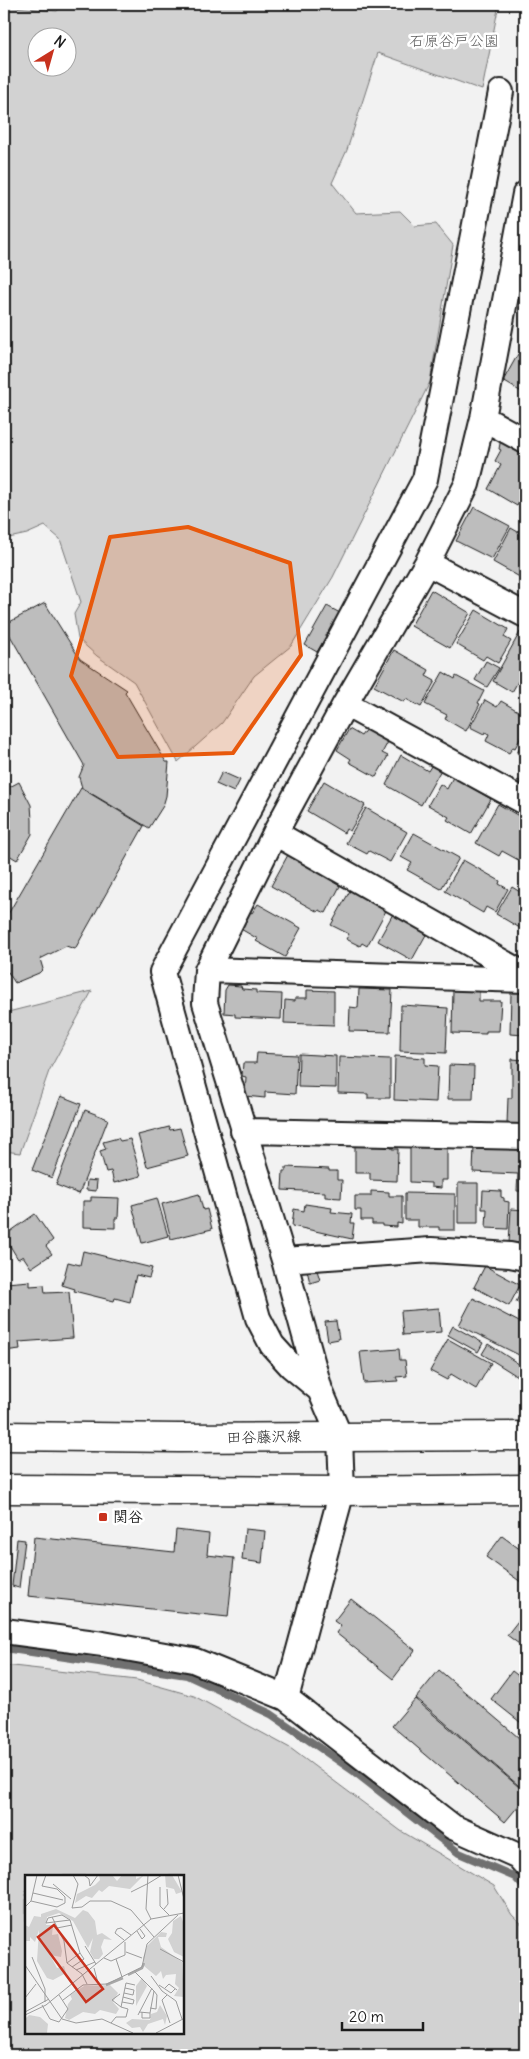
<svg xmlns="http://www.w3.org/2000/svg" width="529" height="2059" viewBox="0 0 529 2059" font-family="Delius,'Klee One',sans-serif">
<style>
.green{fill:#d2d2d2;stroke:#777;fill-rule:evenodd}
.lines{fill:none;stroke-linecap:round;stroke-linejoin:round}
.stream{stroke:#707070;stroke-width:8}
.building{fill:#bdbdbd;stroke:#1c1c1c}
.street-casing{stroke:#1c1c1c;stroke-width:28}
.secondary-casing{stroke:#1c1c1c;stroke-width:31}
.street{stroke:#fff;stroke-width:24}
.secondary{stroke:#fff;stroke-width:28}
.marked{fill:#e8590c;fill-opacity:0.2;stroke:#e8590c;stroke-width:4;stroke-linejoin:round}
.poi-dot{fill:#c8321e;stroke:#fff;stroke-width:2}
.labels{text-anchor:middle;stroke-width:5;stroke-linejoin:round;paint-order:stroke}
.park-label{font-size:15px;fill:#5c5c5c;stroke:#fff}
.street-label{font-size:15px;fill:#1c1c1c;stroke:#fff}
.poi-label{font-size:15px;font-weight:bold;fill:#1c1c1c;stroke:#fff;text-anchor:start}
.inset-river{fill:none;stroke:#a8a8a8;stroke-width:2.5}
.inset-road{fill:none;stroke:#9c9c9c;stroke-width:1}
.view{fill:#c8321e;fill-opacity:0.15;stroke:#c8321e;stroke-width:2.5}
.inset-edge{fill:none;stroke:#1c1c1c;stroke-width:2.5}
</style>
<rect width="100%" height="100%" fill="#f2f2f2"/>
<filter id="ink" filterUnits="userSpaceOnUse"><feTurbulence type="fractalNoise" baseFrequency=".02" numOctaves="2"/><feDisplacementMap in="SourceGraphic" scale="10" xChannelSelector="R" yChannelSelector="G"/><feConvolveMatrix kernelMatrix="1 2 1 2 8 2 1 2 1" color-interpolation-filters="sRGB"/></filter>
<g filter="url(#ink)">
<path class="green" d="M65,4H499L482,90L378,53L347,150L332,183L356,213L400,211L415,226L436,224L453,245L430,382L333,577L291,646L254,676L222,723L178,762L134,682L97,656L78,639L74,614L81,602L60,539L45,526L27,534L4,539V6L57,11ZM38,38H68V68H38Z
M92,991L49,1071L20,1153L4,1151V1013Z
M4,1665L137,1680L194,1696L290,1748L401,1831L494,1886L512,1915L525,1927V2055H4ZM26,1876H182V2033H26Z"/>
<g class="lines">
<path class="stream" d="M4,1648L187,1675L271,1714L355,1772L459,1853L515,1877L525,1888"/>
</g>
<path class="building" d="M518,354L525,358V394L503,381Z
M501,438L525,451V491L517,506L488,489L501,465L495,461L501,450L499,449Z
M474,507L510,526L492,559L456,541Z
M511,528L525,536V580L493,562Z
M431,590L470,613L450,648L411,626Z
M45,603L80,659L127,690L125,692L166,762H169L166,796L163,806L149,828L82,788L79,777L84,765L4,625Z
M327,606L340,613L317,652L305,645Z
M476,610L508,629L504,637L511,641L498,663L486,656L483,660L456,644Z
M520,632L525,635V680L520,678L512,692L493,681Z
M394,650L429,670L426,676L435,681L421,707L406,699L404,702L374,686Z
M486,661L499,668L487,687L475,680Z
M443,672L455,679L456,676L484,691L478,703L480,704L466,731L445,719L447,715L425,704Z
M485,700L497,707L501,701L525,715V730L515,748L513,747L509,753L486,741L489,734L485,732L484,734L470,727Z
M349,729L361,736L366,729L388,742L382,753L388,756L376,777L349,762L351,759L337,750Z
M525,739V758L517,753Z
M401,755L428,771L433,763L442,768L421,805L386,785Z
M222,772L240,780L234,792L216,784Z
M453,777L491,799L471,834L447,820L449,817L428,805L440,784L447,789Z
M518,780L525,784V789L515,785Z
M324,781L365,805L350,831L346,829L344,833L307,811Z
M19,782L31,805L32,820V834L17,860L4,852V790Z
M81,788L144,826L75,949L66,946L40,959L43,969L39,973L15,983L8,972L4,974V921Z
M498,804L524,819L521,824L525,827V856L522,862L502,851L499,856L476,843Z
M366,808L407,832L390,862L369,851L367,854L346,843Z
M414,833L459,858L441,889L407,870L412,863L401,857Z
M289,853L335,878L333,882L340,886L326,913L319,910L318,912L271,886Z
M463,860L500,881L499,884L508,889L495,912L486,907L483,913L445,891Z
M352,887L388,907L367,946L362,943L360,946L346,939L349,934L331,925Z
M512,887L525,895V931L496,914Z
M258,904L301,928L285,957L256,941L258,939L239,928L249,911L252,913Z
M394,912L428,931L412,960L378,941Z
M228,985L241,986L242,989L256,990V993L282,994L281,1019L235,1017V1014L224,1013L225,990Z
M359,989L392,990L390,1032L349,1031L350,1007L358,1008Z
M307,990L334,991V1025L284,1023L285,1000L295,1001V998H307Z
M453,990L479,991V1001H501L499,1031H486V1034L452,1033Z
M513,990H525V1035L510,1034L511,993Z
M401,1005L448,1008L446,1053L400,1051Z
M257,1053L297,1055L295,1094L265,1092V1098L245,1096L246,1077L242,1076L243,1063H256Z
M299,1054L336,1056V1088L298,1087Z
M395,1056L425,1058V1065L438,1066L436,1102L394,1100Z
M339,1057L390,1059V1098H368V1094L338,1093Z
M512,1059L525,1060V1125L507,1124L508,1098H512Z
M449,1065L474,1066L473,1099H448Z
M61,1096L81,1104L52,1178L32,1170Z
M85,1110L108,1119L79,1194L56,1185Z
M169,1127L170,1130L180,1128L188,1156L147,1167L138,1135Z
M118,1138L120,1141L130,1139L141,1176L114,1183L111,1171L106,1172L100,1151L106,1149L103,1142Z
M377,1142H391L392,1149H398L397,1181L370,1180V1173H355V1146H377Z
M410,1145L447,1146V1180H441V1188L431,1187V1183L410,1182Z
M474,1146L525,1148V1191H517L518,1174L473,1172Z
M286,1167L329,1169V1171H337V1180H342L341,1198L325,1197V1192L282,1190L283,1171H286Z
M87,1180L97,1181L96,1191L86,1190Z
M458,1183H478V1223H458Z
M483,1190L501,1191V1197L504,1198V1201L509,1202L508,1229L486,1228L487,1209H482Z
M371,1191L389,1192V1196H402V1224L397,1223V1227L382,1226V1224H372V1220H361V1210H355V1196H371Z
M405,1193L455,1194V1230H439V1227H418V1220H405Z
M199,1194L203,1210L207,1209L212,1229L171,1239L162,1204Z
M91,1197L119,1198L118,1218H115V1228L83,1227V1201H91Z
M157,1198L168,1236L142,1243L132,1205Z
M305,1204L332,1208L331,1212L352,1214L351,1223H354L352,1239L292,1226L294,1209L304,1211Z
M511,1209L525,1210V1243H509Z
M35,1214L53,1240L46,1246L52,1254L31,1268L23,1256L18,1259L4,1236Z
M83,1251L152,1268L149,1278L136,1275L130,1302L115,1298L114,1301L74,1291L75,1289L62,1285L68,1262L80,1265Z
M485,1266L520,1285L509,1306L474,1287Z
M316,1267L320,1280L310,1283L307,1270Z
M30,1281V1286L44,1285L45,1293L69,1292L73,1338L19,1342L20,1349L4,1351V1295H7L6,1283Z
M525,1283V1306L516,1302Z
M473,1298L525,1325V1358L459,1325Z
M439,1308L441,1332L403,1335L401,1311Z
M336,1321L339,1339L328,1341L325,1322Z
M453,1326L483,1343L478,1352L448,1335Z
M448,1339L491,1363L476,1389L451,1374L447,1380L430,1371Z
M488,1344L525,1368V1381L482,1354Z
M399,1349L400,1360H405L407,1376L396,1377L398,1381L364,1383L360,1352Z
M245,1529L265,1531L262,1563L242,1560Z
M176,1530L209,1534L207,1555L234,1558L228,1617L28,1596L34,1537L174,1552Z
M502,1536L525,1553V1585L486,1557Z
M17,1539L25,1540L19,1588L12,1586Z
M351,1599L415,1650L393,1679L336,1633L341,1626L334,1621Z
M525,1612V1644L522,1641L519,1644L507,1635Z
M439,1670L525,1743V1791L416,1698Z
M512,1671L525,1681V1726L491,1699Z
M415,1699L525,1792V1798L505,1822L392,1726Z"/>
<g class="lines">
<g class="street-casing">
<path id="street" d="M483,418L525,441
M427,563L525,615
M345,704L525,802
M275,833L525,975
M207,970L525,980
M243,1131L525,1137
M284,1260L431,1250L510,1255L525,1258
M320,1390L291,1366L272,1345L258,1318L162,972L425,479L501,92
M4,1631L103,1644L193,1660L286,1698L453,1827L518,1856L525,1864
M286,1698L342,1491L340,1437L320,1390L284,1260L205,1003L207,970L275,833L345,704L427,563L467,484L483,418L525,194"/>
</g>
<g class="secondary-casing">
<path id="secondary" d="M4,1436L179,1438L525,1436
M4,1489L342,1491L525,1489"/>
</g>
<use href="#street" class="street"/>
<use href="#secondary" class="secondary"/>
</g>
</g>
<path class="marked" d="M188,527L290,563L301,655L233,753L118,757L71,676L110,537Z"/>
<rect class="poi-dot" x="98" y="1512" width="10" height="10" rx="2.5"/>
<g class="labels">
<g class="park-label">
<text x="454" y="46">石原谷戸公園</text>
</g>
<g class="street-label">
<text transform="translate(264 1437) rotate(-1)" y="5">田谷藤沢線</text>
</g>
<g class="poi-label">
<text x="113" y="1522">関谷</text>
</g>
</g>
<g transform="translate(25 1875)">
<rect width="159" height="159" fill="#f2f2f2"/>
<path d="M74,0L88,1L92,6L97,0H111V4L119,0L105,14L84,11L77,17L74,15L67,23L61,21L50,28L52,19L70,10L75,5ZM140,0H147L157,17L151,19L149,14L141,12ZM31,34L50,43L58,35L63,37L70,46L72,60L77,58L87,65L79,64L76,72L78,79L74,84H69L65,77L68,63L63,73L48,46L34,38L22,42L21,50H28L27,60L33,59L37,76L36,82L25,80L32,93L39,91L41,98L28,105L22,103L12,86L14,55L10,67L5,62V66H1L0,50L4,52L9,41L16,42V39ZM156,41L159,50V82L149,77L143,64L147,58L148,46ZM136,57L142,58L141,62H133L136,72L157,87L159,122L149,121L154,113L150,109L151,99L141,100L138,104L136,96L131,101L119,91L118,83L122,71ZM117,103L122,111L111,131V111ZM85,110L93,118L88,127L94,134L91,139L75,135L70,139L58,137L44,145L40,143L43,129L47,124L45,120L59,111ZM135,130L142,141L140,150L138,144L123,149L118,157L115,152L107,153L101,148L107,144L125,145L126,139L132,137ZM4,140L15,142L23,149L22,158H1L0,144Z" fill="#d2d2d2"/>
<path class="inset-river" d="M103,100L117,93L119,88M81,110L98,103"/>
<path class="inset-road" d="M48,0L53,9L47,33L57,32L65,26H86L106,35L129,62M59,0L64,4L65,11L73,0M123,0L121,34L126,44M153,0L159,24M124,8L137,0M28,9L46,24M135,12V31L144,40M106,17L124,8M8,18L38,25M6,26L32,32L40,28V22L32,14L17,11L21,0M0,32L6,26L12,0M139,34L143,29L142,14M27,42L39,66L42,88L57,99L62,109M32,53L47,50M112,56L117,64L120,61L115,54M99,65L90,58L92,54L96,53L106,60M60,71L71,89M135,74L159,87M101,77L117,83M7,82L20,114V127M79,83L86,86L100,80V67M91,84L97,102M42,88L55,78L45,45L37,40L23,43L21,48L45,45M0,90L37,144L51,148L77,144L108,158M47,92L59,84L55,78M69,93L73,108M51,95L70,87M110,97L129,116L125,138L114,137M126,101L137,116L151,126L157,144M134,110L146,118L150,114M140,113L144,109L152,115M99,118L108,120L109,115L100,113M95,119L87,125L96,132M142,120L137,125L145,148M0,123L11,109M38,125L58,110L82,109L117,92L122,69L153,40M97,127L108,129L109,125L98,122M17,130L25,144L34,147L43,134L34,120M125,133L131,134L132,120L129,116M0,137L24,124M117,137V143H125V138M0,140L21,130L126,44L159,38M113,140L127,113M86,148L91,142H101L103,134L96,132L101,108L110,110M131,158L158,144"/>
<path class="view" d="M29,50L78,114L61,127L13,62Z"/>
<rect width="159" height="159" class="inset-edge"/>
</g>
<rect width="529" height="2059" fill="none" stroke="#fff" stroke-width="20"/>
<rect x="10" y="10" width="509" height="2039" fill="none" stroke="#1c1c1c" stroke-width="2" filter="url(#ink)"/>
<g transform="translate(52 52) rotate(37)"><circle r="24" fill="#ffffff" stroke="#a4a4a4"/>
<path d="M0-4L9 19L0 12L-9 19Z" fill="#c8321e"/>
<text y="-8" font-size="14" font-weight="bold" text-anchor="middle" fill="#1c1c1c">N</text>
</g>
<path d="M342 2022v8h81v-8" fill="none" stroke="#1c1c1c" stroke-width="2.5"/>
<text x="349" y="2022" font-size="15" fill="#1c1c1c" stroke="#ffffff" stroke-width="4" paint-order="stroke">20 m</text>
</svg>
